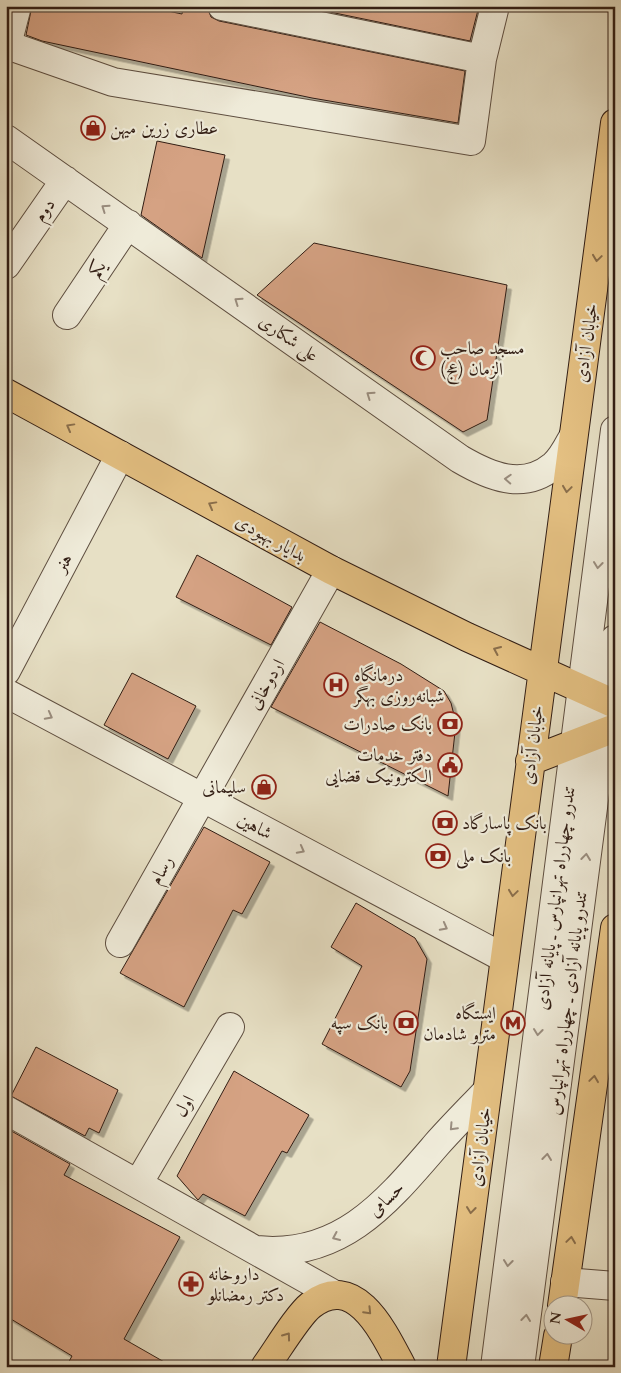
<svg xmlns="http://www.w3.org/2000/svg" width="621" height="1373" viewBox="0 0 621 1373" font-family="Cardo,Amiri,serif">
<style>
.building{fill:#d5a283;stroke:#311d14;filter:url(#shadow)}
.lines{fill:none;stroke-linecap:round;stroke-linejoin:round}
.minor-casing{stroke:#5e4e40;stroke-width:30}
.major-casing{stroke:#311d14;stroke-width:30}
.minor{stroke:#efebd9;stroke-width:28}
.major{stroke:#e4c082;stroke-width:28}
.oneway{stroke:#9a8e80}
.oneway2{stroke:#8a6e4b}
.labels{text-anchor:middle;stroke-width:4.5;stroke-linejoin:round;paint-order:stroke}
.poi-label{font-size:18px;fill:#311d14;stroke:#efebd9;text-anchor:start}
.street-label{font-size:18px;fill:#311d14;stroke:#efebd9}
</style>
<defs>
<filter id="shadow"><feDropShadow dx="4.5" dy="4.5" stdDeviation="0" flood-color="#0004"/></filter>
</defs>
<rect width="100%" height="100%" fill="#e7e0c5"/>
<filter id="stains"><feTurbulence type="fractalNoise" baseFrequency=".004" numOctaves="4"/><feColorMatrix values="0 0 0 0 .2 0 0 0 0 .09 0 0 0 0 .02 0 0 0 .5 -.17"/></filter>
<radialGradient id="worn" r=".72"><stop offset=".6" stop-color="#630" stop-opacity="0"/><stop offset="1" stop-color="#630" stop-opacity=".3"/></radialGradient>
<path class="building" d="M32,6H144L182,14L183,6H207L211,17L219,21L465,71L458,123L312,98L42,41L26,35Z
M301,6H479L470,41Z
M157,141L225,155L202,258L141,215Z
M314,243L507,285L487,420L463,432L257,295Z
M197,555L292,607L271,645L176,597Z
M320,622L401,664L444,691L451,703L456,723L448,796L271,707Z
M132,673L196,706L168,759L104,725Z
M204,827L270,862L242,914L233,910L184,1007L120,973Z
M356,903L415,938L427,959L410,1071L401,1087L322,1044L362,966L331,947Z
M36,1047L118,1090L99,1133L89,1128L85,1136L11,1096Z
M234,1071L309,1115L287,1153L282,1151L245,1216L203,1194L198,1200L177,1176Z
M6,1128L70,1164L64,1175L180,1237L124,1339L173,1367H66L72,1356L6,1316Z"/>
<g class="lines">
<g class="minor-casing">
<path id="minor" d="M17,6L7,45L113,82L471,141L482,59L222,6
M482,59L495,6
M6,139L460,459C489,476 523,491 553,466C562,459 568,446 573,437
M6,265L65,180
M67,315L128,224
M6,671L120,455
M6,693L504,958
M120,943L331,570
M6,1110L335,1295
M138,1184L230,1027
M256,1250C341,1259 387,1202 437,1144C453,1126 470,1109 487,1091
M565,1282L615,1286
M495,1367L615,430
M520,1367L615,639"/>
</g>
<g class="major-casing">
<path id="major" d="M6,393L331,570L467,637L615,704
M530,761L615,728
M562,1306L615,928
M265,1367C276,1352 298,1315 311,1305C356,1270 385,1335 402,1367
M451,1367L615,123
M553,1367L558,1336"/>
</g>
<use href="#minor" class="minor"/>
<use href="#major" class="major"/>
</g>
<defs><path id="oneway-chevron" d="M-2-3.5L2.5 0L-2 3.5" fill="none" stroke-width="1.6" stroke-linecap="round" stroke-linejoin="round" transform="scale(1.25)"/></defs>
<g class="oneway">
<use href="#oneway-chevron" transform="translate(105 208) rotate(-145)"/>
<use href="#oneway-chevron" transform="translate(238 301) rotate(-145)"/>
<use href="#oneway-chevron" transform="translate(370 395) rotate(-145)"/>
<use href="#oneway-chevron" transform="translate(508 479) rotate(-177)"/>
<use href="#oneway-chevron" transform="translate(598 565) rotate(97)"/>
<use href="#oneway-chevron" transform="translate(49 716) rotate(28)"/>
<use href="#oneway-chevron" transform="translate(301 850) rotate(28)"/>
<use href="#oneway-chevron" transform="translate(586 857) rotate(-83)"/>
<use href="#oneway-chevron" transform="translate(444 927) rotate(28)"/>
<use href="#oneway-chevron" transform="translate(538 1032) rotate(97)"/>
<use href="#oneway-chevron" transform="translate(453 1127) rotate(133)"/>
<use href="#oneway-chevron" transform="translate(547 1157) rotate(-83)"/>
<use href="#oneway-chevron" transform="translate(336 1237) rotate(156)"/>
<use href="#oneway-chevron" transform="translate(508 1263) rotate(97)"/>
<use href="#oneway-chevron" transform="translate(526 1318) rotate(-83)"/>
</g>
<g class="oneway2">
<use href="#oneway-chevron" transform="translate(597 258) rotate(98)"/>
<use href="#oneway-chevron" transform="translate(70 427) rotate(-151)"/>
<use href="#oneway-chevron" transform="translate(567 489) rotate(98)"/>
<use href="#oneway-chevron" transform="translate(212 505) rotate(-151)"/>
<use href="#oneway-chevron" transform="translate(497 650) rotate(-156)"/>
<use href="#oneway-chevron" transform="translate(513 893) rotate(98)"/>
<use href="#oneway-chevron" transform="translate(594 1079) rotate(-82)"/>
<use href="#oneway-chevron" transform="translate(471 1210) rotate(97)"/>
<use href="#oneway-chevron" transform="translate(571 1240) rotate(-82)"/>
<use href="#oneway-chevron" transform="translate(368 1311) rotate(46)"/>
<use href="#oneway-chevron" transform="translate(287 1336) rotate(-54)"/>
</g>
<defs>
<g id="shop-ring" transform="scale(1.25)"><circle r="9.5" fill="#efebd9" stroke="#8f2418" stroke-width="1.5"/><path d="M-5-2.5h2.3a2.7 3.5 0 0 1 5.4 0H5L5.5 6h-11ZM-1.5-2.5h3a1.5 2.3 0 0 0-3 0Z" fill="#8f2418"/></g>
<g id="mosque-ring" transform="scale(1.25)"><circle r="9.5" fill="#efebd9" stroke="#8f2418" stroke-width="1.5"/><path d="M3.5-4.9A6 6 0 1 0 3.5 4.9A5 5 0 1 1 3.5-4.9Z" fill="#8f2418"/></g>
<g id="hospital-ring" transform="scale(1.25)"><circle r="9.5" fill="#efebd9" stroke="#8f2418" stroke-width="1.5"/><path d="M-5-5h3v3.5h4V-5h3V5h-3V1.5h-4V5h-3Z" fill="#8f2418"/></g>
<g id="bank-ring" transform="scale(1.25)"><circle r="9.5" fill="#efebd9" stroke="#8f2418" stroke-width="1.5"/><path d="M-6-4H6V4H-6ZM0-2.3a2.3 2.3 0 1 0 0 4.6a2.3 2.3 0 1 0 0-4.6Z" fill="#8f2418"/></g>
<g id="civic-ring" transform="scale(1.25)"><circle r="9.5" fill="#efebd9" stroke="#8f2418" stroke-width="1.5"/><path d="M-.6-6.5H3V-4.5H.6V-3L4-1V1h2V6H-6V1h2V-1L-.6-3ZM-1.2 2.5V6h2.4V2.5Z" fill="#8f2418"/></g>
<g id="metro-ring" transform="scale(1.25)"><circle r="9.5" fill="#efebd9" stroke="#8f2418" stroke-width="1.5"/><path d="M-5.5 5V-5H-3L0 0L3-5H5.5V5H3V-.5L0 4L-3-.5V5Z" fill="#8f2418"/></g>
<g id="pharmacy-ring" transform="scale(1.25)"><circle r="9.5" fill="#efebd9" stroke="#8f2418" stroke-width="1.5"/><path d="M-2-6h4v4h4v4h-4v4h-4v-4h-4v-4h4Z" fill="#8f2418"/></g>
</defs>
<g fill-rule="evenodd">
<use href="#shop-ring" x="93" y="128"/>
<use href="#mosque-ring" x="423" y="358"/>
<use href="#hospital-ring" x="336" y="685"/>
<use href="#bank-ring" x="450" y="724"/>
<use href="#civic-ring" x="450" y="765"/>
<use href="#shop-ring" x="264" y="787"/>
<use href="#bank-ring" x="445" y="823"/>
<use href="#bank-ring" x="438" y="856"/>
<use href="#bank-ring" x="406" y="1023"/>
<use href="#metro-ring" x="513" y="1023"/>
<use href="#pharmacy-ring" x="191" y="1284"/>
</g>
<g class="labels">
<g class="poi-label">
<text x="110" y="134">عطاری زرین میهن</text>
<text x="440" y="354">مسجد صاحب<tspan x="440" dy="21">الزمان (عج)</tspan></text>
<text x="354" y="681">درمانگاه<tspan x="354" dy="21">شبانه‌روزی بهگر</tspan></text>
<text x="432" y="730" text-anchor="end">بانک صادرات</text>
<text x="432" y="761" text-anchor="end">دفتر خدمات<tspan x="432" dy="21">الکترونیک قضایی</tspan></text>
<text x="246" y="793" text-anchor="end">سلیمانی</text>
<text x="462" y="829">بانک پاسارگاد</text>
<text x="456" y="862">بانک ملی</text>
<text x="496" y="1019" text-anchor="end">ایستگاه<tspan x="496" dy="21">مترو شادمان</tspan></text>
<text x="388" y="1029" text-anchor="end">بانک سپه</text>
<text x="208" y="1280">داروخانه<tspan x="208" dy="21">دکتر رمضانلو</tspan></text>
</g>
<g class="street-label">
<text transform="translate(44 210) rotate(-55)" y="6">دوم</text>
<text transform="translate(97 269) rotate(-56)" y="6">یکم</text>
<text transform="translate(289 338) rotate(35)" y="6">علی شکاری</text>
<text transform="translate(586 343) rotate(-82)" y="6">خیابان آزادی</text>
<text transform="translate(271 538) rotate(29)" y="6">بدایار بهبودی</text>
<text transform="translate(63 563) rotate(-62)" y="6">هنر</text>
<text transform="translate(266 684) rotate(-60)" y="6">اردوخانی</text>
<text transform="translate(532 745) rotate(-83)" y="6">خیابان آزادی</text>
<text transform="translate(255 826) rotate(28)" y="6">شاهین</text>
<text transform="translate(161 870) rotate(-61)" y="6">رسام</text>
<text transform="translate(555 898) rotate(-83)" y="6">تندرو چهارراه تهرانپارس ـ پایانه آزادی</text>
<text transform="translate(567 1003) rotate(-83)" y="6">تندرو پایانه آزادی ـ چهارراه تهرانپارس</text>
<text transform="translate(184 1106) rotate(-60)" y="6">اول</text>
<text transform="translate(480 1147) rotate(-83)" y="6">خیابان آزادی</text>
<text transform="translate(386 1199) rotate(-44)" y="6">حسامی</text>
</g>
</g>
<rect width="621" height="1373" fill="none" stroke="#e7e0c5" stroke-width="25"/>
<rect x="8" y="8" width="606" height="1358" fill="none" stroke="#311d14" stroke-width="2.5"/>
<rect x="12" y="12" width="596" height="1348" fill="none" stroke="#311d14"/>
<g transform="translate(568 1320) rotate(279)"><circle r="24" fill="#efebd9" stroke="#a3998a"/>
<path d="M0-4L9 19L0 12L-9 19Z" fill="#8f2418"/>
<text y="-8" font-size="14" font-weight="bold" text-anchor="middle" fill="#311d14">N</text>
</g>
<rect width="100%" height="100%" filter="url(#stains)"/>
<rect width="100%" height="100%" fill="url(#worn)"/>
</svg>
